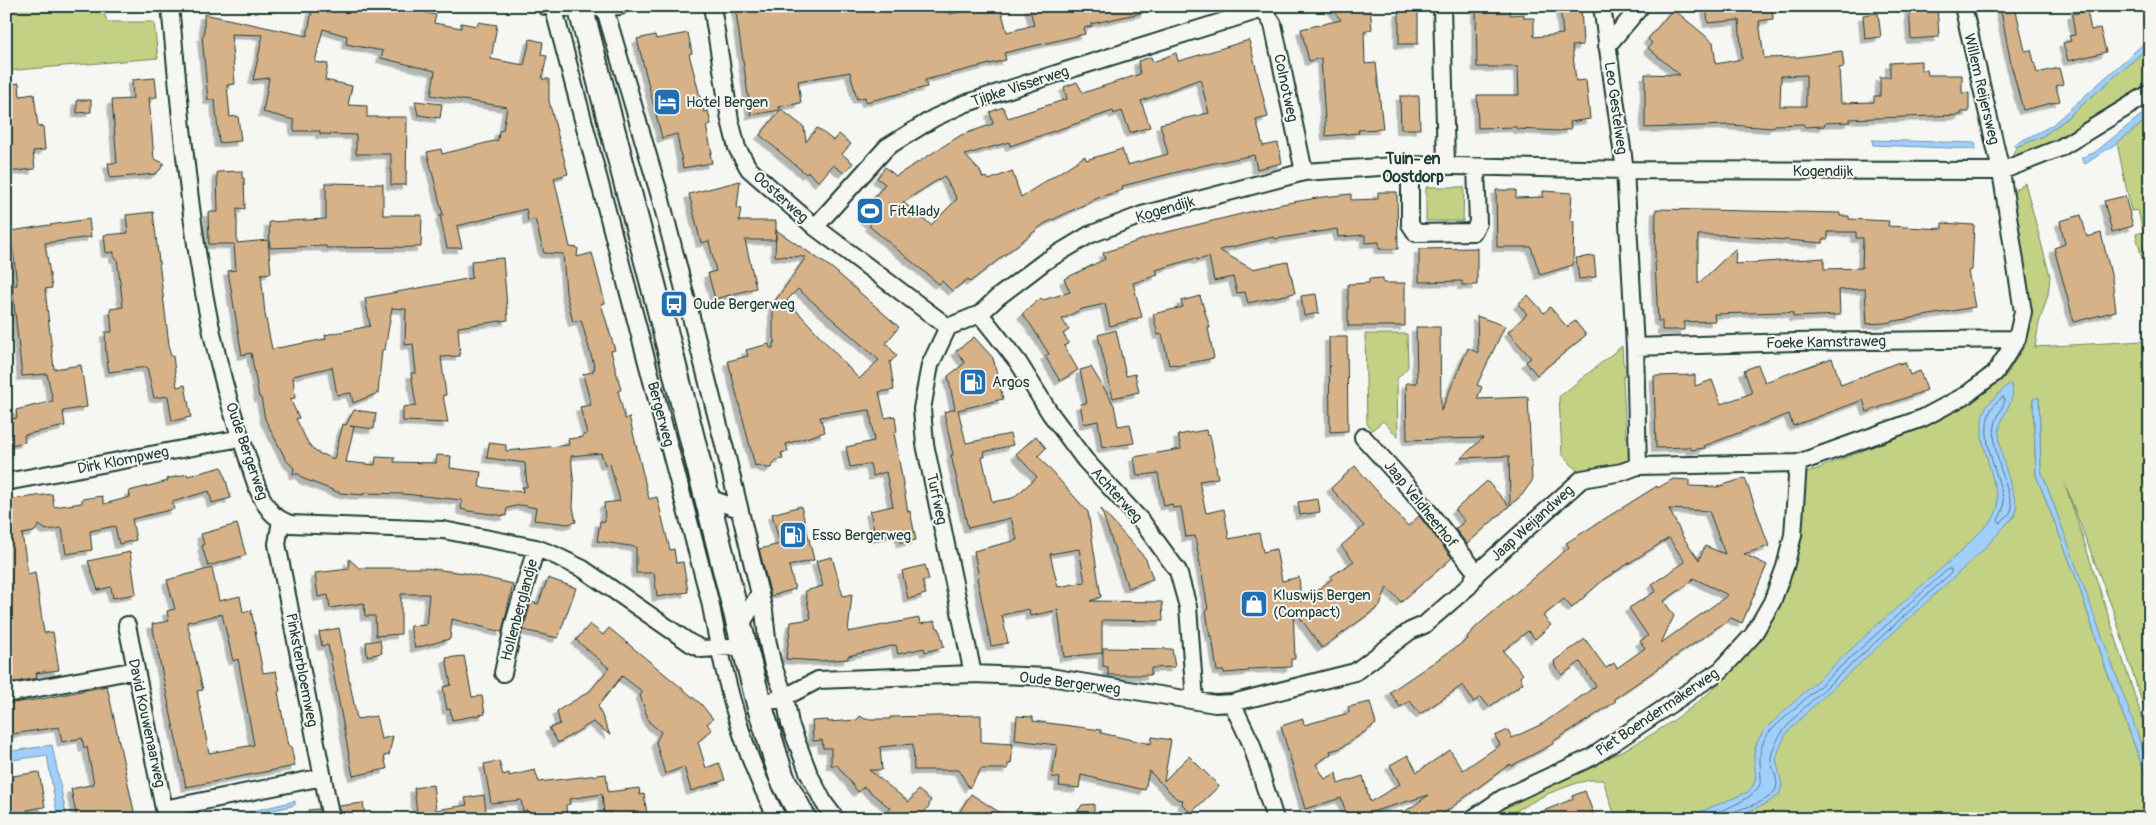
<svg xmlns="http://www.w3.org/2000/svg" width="2156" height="825" viewBox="0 0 2156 825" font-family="Pangolin,sans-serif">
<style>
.green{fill:#c3d185;stroke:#71875c}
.water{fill:#a1cffc;stroke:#6d95ac}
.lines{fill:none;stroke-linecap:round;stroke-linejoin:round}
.shore{stroke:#537784;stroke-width:1}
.building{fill:#d7b188;stroke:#1f3d34;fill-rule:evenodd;filter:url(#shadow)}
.minor-casing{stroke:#1f3d34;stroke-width:20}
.secondary-casing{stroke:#1f3d34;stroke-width:28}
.minor{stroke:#f6f6f2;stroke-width:16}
.secondary{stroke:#f6f6f2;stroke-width:24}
.labels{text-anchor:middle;stroke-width:4;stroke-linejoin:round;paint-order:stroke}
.street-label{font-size:15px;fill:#1f3d34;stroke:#f6f6f2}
.poi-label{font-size:15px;fill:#1f3d34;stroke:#f6f6f2;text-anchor:start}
.neighbourhood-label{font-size:16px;font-weight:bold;fill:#1f3d34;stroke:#f6f6f2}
</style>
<defs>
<filter id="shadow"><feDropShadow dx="-4.5" dy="4.5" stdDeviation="0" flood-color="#0004"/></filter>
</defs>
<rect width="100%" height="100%" fill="#f6f6f2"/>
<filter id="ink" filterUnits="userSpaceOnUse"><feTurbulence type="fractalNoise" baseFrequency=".02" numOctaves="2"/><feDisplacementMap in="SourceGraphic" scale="10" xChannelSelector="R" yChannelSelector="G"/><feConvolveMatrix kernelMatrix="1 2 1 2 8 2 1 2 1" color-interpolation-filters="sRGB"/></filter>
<g filter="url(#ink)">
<path class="green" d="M6,6H102L107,22H154L158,58L6,71Z
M2150,46V82L2048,144L2011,159L2016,147L2041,137L2061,123Z
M2150,117V292L2136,234L2143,232L2138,210L2131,211L2117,143Z
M2025,183L2050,276L2048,295L2039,323L2035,347L2143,341L2150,372V728L2114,613L2065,484L2150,742V773L2041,470L2039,398L2033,399L2036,475L2076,577L2105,666L2150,787V819H1616L1603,780H1590L1577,783L1547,794L1501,819H1480C1503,807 1525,795 1548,784C1568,774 1590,768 1610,757C1694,716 1771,653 1795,558C1801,534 1800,500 1802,475L1939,420L2006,376L2026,342L2030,312L2013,196L2016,189Z
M1426,187H1464L1463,221H1426Z
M1365,334H1407L1408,367L1397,379L1398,437L1383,421L1372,430L1367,424Z
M1622,346L1623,363L1628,369V375L1623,377L1626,437L1631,438V458L1624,466L1580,474L1562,454L1559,397Z"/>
<path class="water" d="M2150,38V46L2061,123L2041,137L2016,147L2013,145L2051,126Z
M2150,108V117L2117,143L2085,164L2082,161V157L2094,153Z
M1872,140L1976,143L1975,149L1873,145Z
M2010,383C2019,398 2002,412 2000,427C1996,451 2012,483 2017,508L2015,515L1981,552L1808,711L1786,734L1780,747L1776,759L1782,785L1779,795L1766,804L1729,819H1683L1748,792C1761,778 1753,772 1754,755C1754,745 1760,737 1765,729L1874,628L1960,552L1993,519L1998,508L1997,496L1982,438V417L1987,405Z
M2039,397L2041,470L2137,732L2150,773V787L2105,666L2076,577L2036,475L2033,399Z
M52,745L67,819H58L47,755L6,761V752Z
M295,801V805L237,819H220Z"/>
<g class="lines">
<path class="shore" d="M2003,397L2005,400C2002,409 1996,418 1995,426C1991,453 2007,481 2012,508L2010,513L2000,523L1998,520C1999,517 2002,513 2003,509C2005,501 2001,491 1999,483C1991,457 1974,415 2003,397Z
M1699,819C1716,812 1763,799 1761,777C1760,756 1757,751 1769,732L1948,569H1951V573L1805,707C1791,722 1774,737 1771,758C1770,768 1782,782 1774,792C1766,803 1745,807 1733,812L1730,819"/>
</g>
<path class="building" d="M313,6H394L436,15L434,23L461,28V23L477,26L478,22L497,25L491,59L524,65L530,39L543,42L541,55L547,56L542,79H549V101L568,174L554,178L570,247L578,248L577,257L592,253L605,303L601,304L615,350L611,351L621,390L618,391L625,419L629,417L630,420L649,499L657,497L670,550L674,549L676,563L683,562L688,592L657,597L654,573H636V547L597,541L600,521L605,522L604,503L620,501L610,464L605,465L601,453L571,456L574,487L573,507L576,522L568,524L534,520L536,508L521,505L507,508L506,516L468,511L461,509L462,500L403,494L363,493V495L340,493L304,479L299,474H293L294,468L286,460L265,419L261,398L259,397L251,353L242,355L228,271L236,270L234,244H209L208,212H218L217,172L242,171V178H244L245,209L237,208V243L268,240L271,273L261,274L265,314L272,349L326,339L325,335L370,326L365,298L472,278L471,261L503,258L508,320L458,327L460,356L441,357L446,395H443L448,423L403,421V407L416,405L411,373H416L413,344L405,345L406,309L392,308L385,349L382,350L378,393L353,403L351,393L337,395L332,367L293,376L295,398L290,399L299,418L296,419L308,443L316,452L334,459L343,424L346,425L354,410L376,413L374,429L350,426L354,427L346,462L375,465L376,457L395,458L394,462L436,463L437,455L451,456L450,468L481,472L479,487L523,492L522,487H527L525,463L487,458L489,443L506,445V451L569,445L568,439L583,437V435L587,434L580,407L591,405L583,374L593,372V369H595L581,320L573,322L566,293L563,254L544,253L535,219L528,221L526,209L457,226L462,248H447L440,215H443L427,152L441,149L442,154L498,140L499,131L503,130L507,107L431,95L435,71L381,58L383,51L346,44L347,36L323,29L315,62L328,64L325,80L352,86L348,105L367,106V117H407L406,185H391V154H356V135L320,134V131H294V120L263,112L269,78L253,80L263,35L231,34L235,84L227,85L230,117L238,116L241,141L219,143L215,100H208L202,36H204V14L307,36Z
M735,6H949L950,14L987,6H1000L1007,32L1034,25L1029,6H1145V12L1091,24L1092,26L1084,28L1085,34L1004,53L1006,60L925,80L927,87L866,102L865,97L857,99L850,72L798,81L801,103L778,107L804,127L806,142L817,128L834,141L839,134L851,144L842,154L853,163L844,173L833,165L819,182L808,172L806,174L760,135L780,110L751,115Z
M1329,6H1370L1372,29L1364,32L1365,64L1376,63L1383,129L1358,130L1359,133L1326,136L1321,58L1309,61L1301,29L1341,20Z
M1476,6H1503V9H1510V15L1524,14V18H1534V37L1563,34L1560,6H1581L1583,45L1572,46L1576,81L1586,80L1590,119L1570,122L1571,129L1559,131L1517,129V127L1478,128L1477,95H1519L1518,67H1477Z
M1706,6H1772L1773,19L1759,21L1764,58L1799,57L1842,51L1844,67L1839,68L1841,103L1874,102V96H1880V77H1890V63L1921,61V70H1927L1928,75H1962V93H1969V112H1961V115L1850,119V122L1825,123L1824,126L1805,127L1803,124L1775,125L1773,128L1729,125L1645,128V74L1680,75L1648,48L1652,43L1648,39L1673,9L1713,42L1716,64L1742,59L1739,20L1708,23ZM1806,75V106H1780L1781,76Z
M1909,6H1937L1939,37L1911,39Z
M2000,6H2015L2025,51L2031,50L2037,73L2059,68L2063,84L2056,86L2060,101L2023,110L2011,64Z
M1399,11H1418V44H1399Z
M2087,11L2091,30L2100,28L2106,52L2068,61L2063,43L2071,41L2069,36L2075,35L2072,14Z
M1878,13L1881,37L1865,39L1863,15Z
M688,33L692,53L689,54L704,112L708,111L711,124L706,126L712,153H710L712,163L683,168L677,134L662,138L637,39L655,35L656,39Z
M1249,40L1268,117L1256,120L1263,146L1278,143L1282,163L1257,169L1254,155L1205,165L1122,186L1123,190L1100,197L1044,224L970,282L968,279L952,291L942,281L939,284L916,265L869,226L871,224L860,215L885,184L877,178L885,167L896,176L961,135L993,124L990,112L1003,107L1008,118L1067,99L1064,87L1077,82L1083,93L1140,74L1138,61L1151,57L1153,62L1176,53L1178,61L1186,59ZM1200,79L1209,113L1160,124L1168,154L1127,165L1122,149L1086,160L1085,156L1021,197L1012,171L989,180L987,177L983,178L980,171L965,155L1009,142L1010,146L1113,111L1114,114L1122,111L1130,133L1150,127L1141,101ZM944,176L957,199L931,225L903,202Z
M155,78L157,97L149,98L154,159L164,163L160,170L155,174L110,178L108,163H117L112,100L133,99L132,80Z
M19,83L20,96L34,94L38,127L43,126L45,150L33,151L35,169L6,172V85Z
M1400,96H1419L1420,129H1401Z
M77,100H91V112L77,113Z
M415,101L442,104L440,118L418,115Z
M740,181L737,208H741L739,221H776V240H745L756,288L715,299L708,273L716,271L709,241L701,243L689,194Z
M326,183L383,184V215H422L421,247L326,248V246L270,248L269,222L326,219Z
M1496,190H1516V198L1543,197V191L1572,193L1570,221H1574L1573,265L1540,275L1531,247H1497Z
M1378,192H1397L1398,249H1379V242L1365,243V235L1338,237L1337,229L1275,239L1274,237L1219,250L1252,269L1288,262L1295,293L1248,303L1245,292L1237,293L1233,277L1214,281L1209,257L1197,260L1196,258L1156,270L1158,275L1133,283L1142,317L1110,326L1105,304L1082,309L1062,319L1069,330L1063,334L1069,343L1064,346L1078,370L1060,381L1045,356L1049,354L1031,325L1022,314L1041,298L1043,300L1070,292L1064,279L1105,259L1103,253L1155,235L1282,204L1323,197L1351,194V200L1378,199Z
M2125,196L2133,226L2112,232L2104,201Z
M1656,209L1840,213V216H1849V219L1889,221L1888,226L1942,229V223L1974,225L1972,270L1968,271L1975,307L1884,323L1867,324L1865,289L1839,290L1840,315L1793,317V313L1783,312L1714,314L1715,321L1684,322V330H1662V321H1658L1655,262ZM1828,232H1856V238H1863L1862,268L1824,269V258L1735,264L1736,248L1698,284V235H1725L1823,243V239H1828Z
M153,212L170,353L171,356H173L177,387L185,385L191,417L172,421L168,396L154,398L147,367L109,372L106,354L105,332H112L110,309L123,307L117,258H114V252L106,253L104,235L128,233L126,215Z
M2081,215L2087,237L2101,233L2112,279L2116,311L2074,322L2054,248L2065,244L2060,221Z
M89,219L91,237L45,243L52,288L45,289L54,369L81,365L87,407L63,411L65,426L24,435L25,442L6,446V420L17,418L16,410L53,401L47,374L22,376L12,285H17L11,231Z
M776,230L832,268L899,327L886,343L897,356L890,362L894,390L879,392L885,418L895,416L897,432H894L908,512L910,511L916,540L901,543L899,532L876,538L870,511L893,506L886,472L873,476L870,464L850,467L846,447L874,441L870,410L820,417L825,432L786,444L788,451L781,453L783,459L776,460L771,468H766L759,465L755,466L728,361L748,356L746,350L769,344L770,348H773V343L776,342L773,338V304L806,257L775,256ZM798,289L879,360L859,379L787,300Z
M1477,248V285H1462V281L1419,282V249Z
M1594,256L1596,277L1579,279L1576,258Z
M1383,278V283H1405V326H1348V284L1369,283V279Z
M1316,294L1319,313L1304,316L1301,296Z
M1528,295L1544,313L1550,307L1567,327L1575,321L1586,335L1537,375L1526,362L1531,358L1508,332L1527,314L1518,304Z
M1200,296L1210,328H1208L1214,358L1176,366V364L1169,365L1162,334L1158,335L1153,314L1183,307L1181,301Z
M1477,316L1505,326L1477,385L1482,387L1477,399L1528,397L1532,481L1522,495L1510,505L1509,456L1461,458L1483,438L1407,440L1406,383H1417L1416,327H1440L1441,411L1468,348L1478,353Z
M1116,330L1126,376L1135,374L1139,392L1113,398L1098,335Z
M974,337L993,358L1003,399L958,410L966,443L1010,434L1013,445L984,452L985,457H982L992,502L1013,498L1037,477L1016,454L1036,436L1046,448L1038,456L1088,512L1101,597L1090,601L1162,602L1163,621L1102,620V653L1064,657L1058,610L1030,616L1029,609L1002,615L1008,643L991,646L977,578H979L974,551L1017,540L1011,518L968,528L951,455H953L944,412L955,409L948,376L965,363L956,351ZM1079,549L1085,582L1058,587L1050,554Z
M1329,337H1347L1348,431L1330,432Z
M1832,358L1841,385L1899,362V364L1905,362L1910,375L1920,371L1927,390L1867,412L1863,400L1793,426L1789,414L1704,446L1705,448L1691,450L1690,447L1656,448L1654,376L1695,375V386L1712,380L1721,404L1752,393L1744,370L1758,365L1765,382Z
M1091,367L1114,405L1118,426L1130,424L1134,443L1102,448L1098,421L1084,424L1080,404L1087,403L1080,370Z
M1206,430L1207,436L1210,435L1218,478L1199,481L1206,513L1224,509L1229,539L1259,533L1263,552L1276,549L1282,581L1299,577L1301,602L1332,579L1330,577L1354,561L1341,546L1364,526L1331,488L1355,466L1408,526L1419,516L1452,558L1401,602L1387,587L1380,606L1322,648L1293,608L1295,659H1291V667L1249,669V671L1226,673H1224V671H1217L1212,636L1210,637L1207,616L1206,610L1208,609L1195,536L1186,537L1181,507L1173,508L1172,504L1164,506L1158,473L1137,476L1134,457L1181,449L1178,435Z
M222,467L231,498L212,503L209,491L172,502L174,509L132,519L136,540L119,544L115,526L90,531L92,550L66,554L62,528L46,530L39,525L34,532L22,534L28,574L35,572L44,633L53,632L59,670L36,673L37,678L10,683L6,657V500L52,494L54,507L82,503V499L102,496L104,504L130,497L129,491L168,481L167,479L187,474L188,476Z
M1745,478L1769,546L1744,554L1767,565L1742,623L1731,618L1614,699L1616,701L1589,719L1552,742L1553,744L1511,766L1510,764L1436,819H1394L1429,795L1348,819L1341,798L1305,809L1281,726L1303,719L1304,725L1349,713L1348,707L1370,702L1376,724L1341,748L1330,751L1331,754L1316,764L1325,779L1336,773L1338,784L1363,776L1370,802L1400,784L1390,765L1408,755L1417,772L1450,750L1463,770L1500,745L1495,736L1508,730L1512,738L1542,724L1596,686L1580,662L1562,675L1554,665L1555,664L1554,661L1585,639L1606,668L1614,663L1617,668L1645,648L1640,641L1648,636L1629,608L1656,591L1652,584L1685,562L1669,538L1604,579L1572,608L1564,599L1543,616L1551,625L1535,639L1528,631L1503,651L1523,674L1520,677L1523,683L1489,707L1481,697L1473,702L1463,685L1420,714L1410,701L1400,707L1390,692L1468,639L1467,637L1477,626L1569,547L1566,543L1657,486L1658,488L1673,479L1689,480V486L1717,487ZM1669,509L1709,511L1725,554L1705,546L1699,560L1683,537ZM1693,578L1728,595L1661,643L1674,616L1664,601L1691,582Z
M1487,481L1509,506L1467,544L1455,529L1465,521L1455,510Z
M1318,499L1320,512L1300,515L1298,502Z
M801,506L814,560L789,566L795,589L771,596L759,549L780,544L772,514Z
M1101,509L1146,559L1153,579L1128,588Z
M237,524L246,555L208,566L202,546L204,545L201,534Z
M130,552L136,594L113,598L111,587L98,590L88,561Z
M832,557L843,596L852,594L848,632L919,618L920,624L935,621L937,628H939L944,647L925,652L924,648L898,654L896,645L848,656V659L820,661L786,659L791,622L811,619L805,591L823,586L816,561Z
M349,559L359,568H425L465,573L513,584L502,632L452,619L450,639L415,648L410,626L426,625L429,594H401V634L376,636L375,616H365L364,603L330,608L328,595L318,597L315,573L349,569Z
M925,565L929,580L922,581L926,594L908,599L902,571Z
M212,568L219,601L240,596L243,612L251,610L263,673L276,671L280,691L278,692L288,746H291L295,766L186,787L152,624L169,621L167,611L175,609L167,580ZM222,614L233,661L238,659L254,745L209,753L197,691L203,690L187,622Z
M548,578L576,588L558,638L523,630L531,602L538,604Z
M590,624L603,635L609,628L701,704L713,719L707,724L712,730L698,742L706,768L719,763L725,780L691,791L684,767L665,774L656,742L661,732L649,722L640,695L643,692L622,676L598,706L610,735L593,722L558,743L549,728L560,724L557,711L590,691L609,668L576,640Z
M339,628L357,719L376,716L381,739L393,736L389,755L384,756L387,769L353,776L328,645L322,646L319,632Z
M380,640L382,653L367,656L366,642Z
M1103,648L1172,649L1175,667L1151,668V675H1108V667L1103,666Z
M464,656L472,697L482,696L485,714L452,720L450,709L447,710L443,687L451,685L446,658Z
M107,686L135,816L121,819H77L71,789L94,784L87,747L84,748L82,738L62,742L59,727L6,735V704L41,699Z
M981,715V742L1013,744L1011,764H1008V769H981L969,788L959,770H914L913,744L880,747L882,770H869L909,802L918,790L931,800L929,804L930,805L919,819H881L890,808L864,787L858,792L837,765H831V748H823L822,740L813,741L812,721L828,720V722L857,720L860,716L865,719H890V717Z
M1017,716L1033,717V721L1101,730V733L1151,744L1152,737L1171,740L1164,781L1189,756L1219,786L1191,813L1182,804L1183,800L1177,799L1149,771L1145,790L1081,775L1079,788L1059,786L1060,778L1052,777L1057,745L1015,740Z
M499,761L503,775L509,773V776L535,770L539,782L606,774L608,792L639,788L640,795L644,794L647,814L611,819L610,812L604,813L602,794L569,799L570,804L566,805L567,819H528L527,810L523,811L521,800L491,803L484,764Z
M39,772L45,807L27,810L28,816L6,819V777Z
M433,785L436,810L467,805L465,798L484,795L487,819H431L430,812L417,814L414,788Z
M1585,791L1594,815L1585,819H1523L1573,799L1572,796Z
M971,794L1010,819H955Z
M363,803L366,819H341L339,806Z
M1094,804V819H1073L1082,805Z
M319,809L321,819H309L308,810Z"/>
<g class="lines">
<g class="minor-casing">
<path id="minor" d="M170,6C185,154 194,309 245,450C252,470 257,495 271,512C276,518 283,521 290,524L443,530L536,548L552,554L583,569L690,643L702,649L743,646
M545,6L581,9L620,6
M553,6L710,601C724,675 741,752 778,819
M604,6L661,200L725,449L764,611L767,639L773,666L785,697L790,724L809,774L824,803L836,819
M712,6L730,120L737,148L749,169L815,227L948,327
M1442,6L1446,165
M1263,9L1273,24L1304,172
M1607,46L1641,6
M1410,165V224L1416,233L1473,232L1478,223L1476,167
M815,227L887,147L934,118L964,104L1065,71L1263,9
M980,314L1018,362L1050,413L1085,460L1143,523L1178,571L1188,607L1195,700
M948,327L980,314L998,297L1044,262L1089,235L1142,215L1304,172L1410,165L1625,170L2001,171L2060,148L2150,93
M948,327L930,365L922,409L925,444L973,674
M1635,347L1795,342L2017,339
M1363,437L1413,492L1477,573
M1638,466L1798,463L1923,418L1966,395L1995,373L2017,339L2023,312L2001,171L1963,6
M6,482L241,438
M706,497L739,509
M281,520L277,544L331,819
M127,625L164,809L323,777
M740,626L760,593
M503,673L514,623L536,548
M6,694L136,670
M1232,703L1355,672L1410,631L1424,625L1469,586L1477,573L1582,479L1622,472L1638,466L1635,347L1625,170L1602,6
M759,704L785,697L818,680L973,674L1050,677L1215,704L1232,703L1251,743L1275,819
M1472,819L1503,798L1592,757L1721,670L1753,635L1772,602L1785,567L1793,535L1798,463"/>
</g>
<g class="secondary-casing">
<path id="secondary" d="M580,6L659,307L759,704L782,778L804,819"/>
</g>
<use href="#minor" class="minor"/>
<use href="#secondary" class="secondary"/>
</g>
</g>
<defs>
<g id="hotel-square" transform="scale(1.4375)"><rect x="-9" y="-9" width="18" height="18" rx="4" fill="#1f6fb2" stroke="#f6f6f2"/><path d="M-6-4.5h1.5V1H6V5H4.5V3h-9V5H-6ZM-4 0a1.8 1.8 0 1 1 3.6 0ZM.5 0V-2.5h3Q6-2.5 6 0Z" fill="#fff"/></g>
<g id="stadium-square" transform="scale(1.4375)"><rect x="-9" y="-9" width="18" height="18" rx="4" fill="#1f6fb2" stroke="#f6f6f2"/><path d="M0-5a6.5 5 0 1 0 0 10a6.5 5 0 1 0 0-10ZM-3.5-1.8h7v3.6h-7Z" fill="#fff"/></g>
<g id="bus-square" transform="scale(1.4375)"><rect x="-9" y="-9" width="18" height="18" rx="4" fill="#1f6fb2" stroke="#f6f6f2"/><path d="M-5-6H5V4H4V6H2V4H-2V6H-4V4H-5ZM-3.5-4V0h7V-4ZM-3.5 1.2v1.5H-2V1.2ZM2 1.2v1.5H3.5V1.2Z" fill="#fff"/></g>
<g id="fuel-square" transform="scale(1.4375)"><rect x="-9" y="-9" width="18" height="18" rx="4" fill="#1f6fb2" stroke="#f6f6f2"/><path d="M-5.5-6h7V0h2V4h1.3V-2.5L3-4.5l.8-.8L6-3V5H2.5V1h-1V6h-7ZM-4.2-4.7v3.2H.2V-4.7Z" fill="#fff"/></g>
<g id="shop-square" transform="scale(1.4375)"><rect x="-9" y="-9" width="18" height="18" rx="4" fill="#1f6fb2" stroke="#f6f6f2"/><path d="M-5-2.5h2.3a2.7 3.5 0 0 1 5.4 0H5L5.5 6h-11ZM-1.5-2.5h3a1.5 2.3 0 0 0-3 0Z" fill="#fff"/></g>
</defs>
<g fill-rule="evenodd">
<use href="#hotel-square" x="667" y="102"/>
<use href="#stadium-square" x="870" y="211"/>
<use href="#bus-square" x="674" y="304"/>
<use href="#fuel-square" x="973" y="382"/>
<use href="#fuel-square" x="793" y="535"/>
<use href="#shop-square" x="1254" y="604"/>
</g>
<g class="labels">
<g class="street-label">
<text transform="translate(1020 86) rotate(-18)" y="5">Tjipke Visserweg</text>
<text transform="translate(1286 88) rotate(78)" y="5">Colnotweg</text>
<text transform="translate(1982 89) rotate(77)" y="5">Willem Reijersweg</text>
<text transform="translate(1616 108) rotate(82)" y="5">Leo Gestelweg</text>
<text x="1823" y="176">Kogendijk</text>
<text transform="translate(781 197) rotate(42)" y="5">Oosterweg</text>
<text transform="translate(1165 209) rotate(-16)" y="5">Kogendijk</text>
<text transform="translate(1826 342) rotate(-1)" y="5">Foeke Kamstraweg</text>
<text transform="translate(661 414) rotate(75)" y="5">Bergerweg</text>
<text transform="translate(247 451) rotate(71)" y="5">Oude Bergerweg</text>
<text transform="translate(123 460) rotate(-11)" y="5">Dirk Klompweg</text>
<text transform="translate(1117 495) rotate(48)" y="5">Achterweg</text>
<text transform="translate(937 499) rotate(78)" y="5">Turfweg</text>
<text transform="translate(1421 504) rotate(51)" y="5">Jaap Veldheerhof</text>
<text transform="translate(1532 523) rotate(-42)" y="5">Jaap Weijandweg</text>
<text transform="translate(519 610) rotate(-75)" y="5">Hollenberglandje</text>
<text transform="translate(302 670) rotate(79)" y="5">Pinksterbloemweg</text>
<text transform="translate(1070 683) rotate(7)" y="5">Oude Bergerweg</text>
<text transform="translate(1657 712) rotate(-34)" y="5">Piet Boendermakerweg</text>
<text transform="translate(147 723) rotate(78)" y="5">David Kouwenaarweg</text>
</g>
<g class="poi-label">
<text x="686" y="107">Hotel Bergen</text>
<text x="889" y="216">Fit4lady</text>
<text x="693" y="309">Oude Bergerweg</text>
<text x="992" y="387">Argos</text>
<text x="812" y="540">Esso Bergerweg</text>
<text x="1273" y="600">Kluswijs Bergen<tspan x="1273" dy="17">(Compact)</tspan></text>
</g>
<g class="neighbourhood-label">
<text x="1413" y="164">Tuin- en<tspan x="1413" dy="18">Oostdorp</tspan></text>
</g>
</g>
<rect width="2156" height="825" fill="none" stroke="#f6f6f2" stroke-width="25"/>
<rect x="12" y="12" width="2131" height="800" fill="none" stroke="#1f3d34" stroke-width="2" filter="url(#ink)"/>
</svg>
